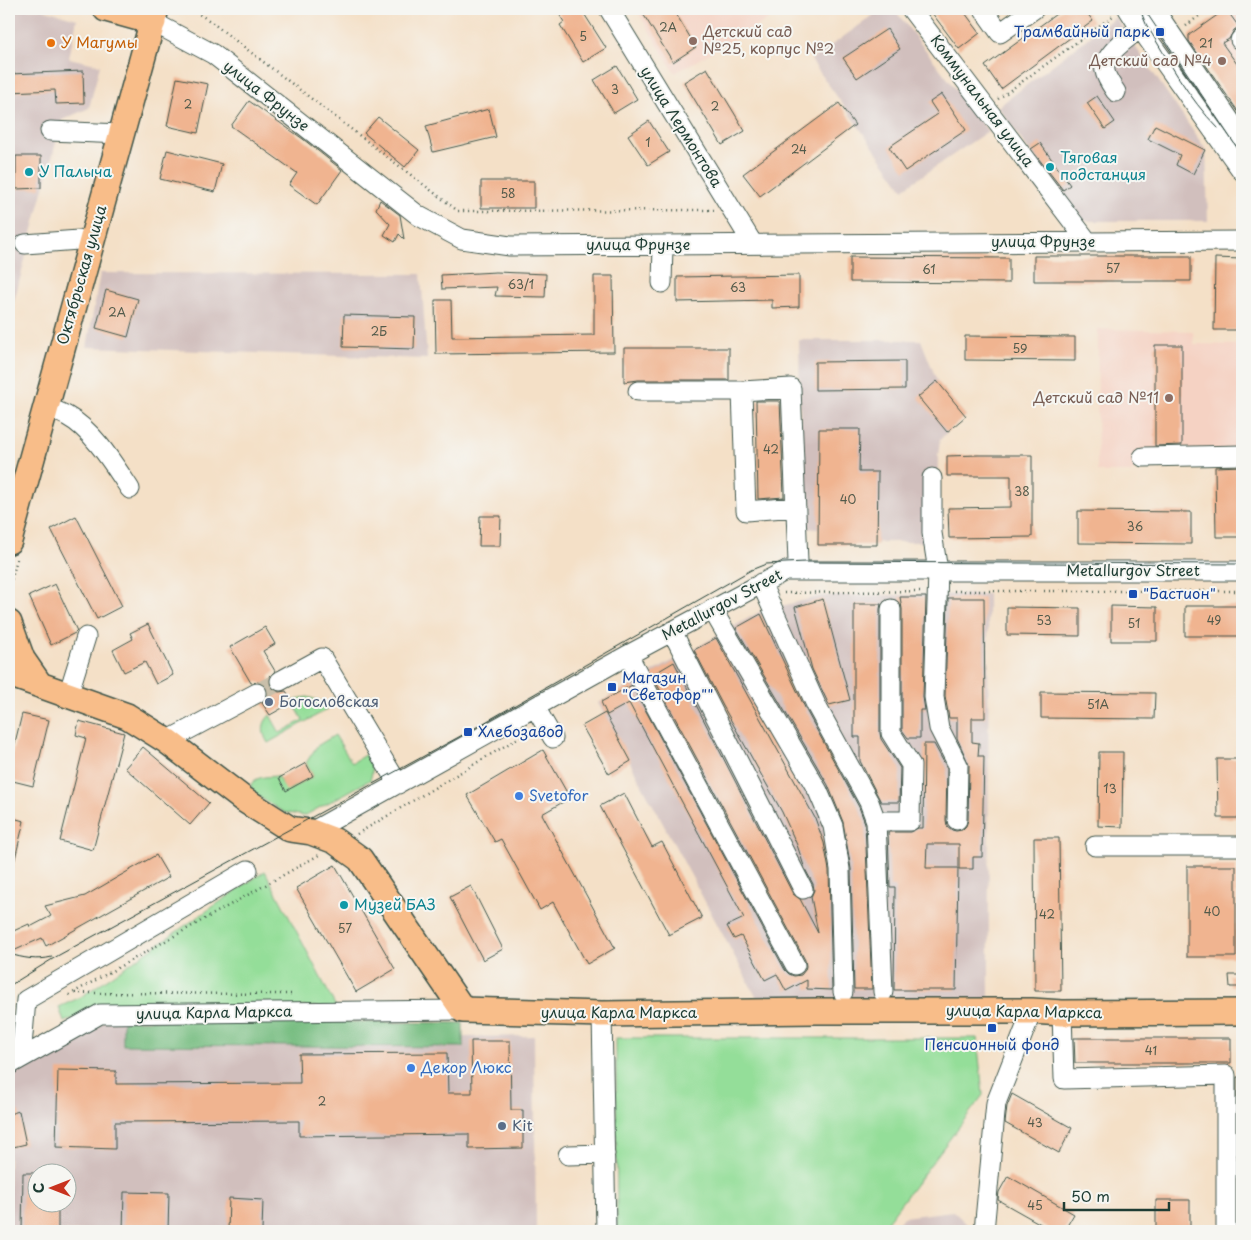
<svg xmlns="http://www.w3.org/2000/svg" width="1251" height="1240" viewBox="0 0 1251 1240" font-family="'Playpen Sans',sans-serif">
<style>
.built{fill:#f5d2c3}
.industrial{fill:#d1bfbd;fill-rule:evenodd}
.green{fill:#94de99;stroke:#5a8e66}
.forest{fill:#77bd81;stroke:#4b7d5a}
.building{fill:#f0b490}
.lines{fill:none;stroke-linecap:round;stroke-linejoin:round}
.minor-tunnel{stroke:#c9bfaa;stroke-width:19;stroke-dasharray:19 9;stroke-linecap:butt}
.minor-casing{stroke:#3f554a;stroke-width:21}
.major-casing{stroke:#3f554a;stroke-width:28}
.path{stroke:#3f554a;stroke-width:2.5;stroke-dasharray:1 4;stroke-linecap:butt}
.minor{stroke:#fff;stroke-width:19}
.major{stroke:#f8bd89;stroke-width:25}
.tram{stroke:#1f3d34;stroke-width:1}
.transit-dot{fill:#1a4fb4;stroke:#f6f6f2;stroke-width:2}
.education-dot{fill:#8d6e63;stroke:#f6f6f2;stroke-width:2}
.food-dot{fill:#e8710a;stroke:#f6f6f2;stroke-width:2}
.culture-dot{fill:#0f9aa8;stroke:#f6f6f2;stroke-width:2}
.service-dot{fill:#5c6f8a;stroke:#f6f6f2;stroke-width:2}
.shop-dot{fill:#3f7fe0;stroke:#f6f6f2;stroke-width:2}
.labels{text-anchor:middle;stroke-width:4;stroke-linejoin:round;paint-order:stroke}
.number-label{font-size:12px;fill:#535b4b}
.education-label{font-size:15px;fill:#785e54;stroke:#f6f6f2;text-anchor:end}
.transit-label{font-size:15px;fill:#164399;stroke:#f6f6f2;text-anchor:start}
.food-label{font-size:15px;fill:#c56008;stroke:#f6f6f2;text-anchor:start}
.street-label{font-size:15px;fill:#1f3d34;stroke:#f6f6f2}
.culture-label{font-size:15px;fill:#0d838f;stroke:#f6f6f2;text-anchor:start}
.service-label{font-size:15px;fill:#4e5e75;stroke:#f6f6f2;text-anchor:start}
.shop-label{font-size:15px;fill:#366cbe;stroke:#f6f6f2;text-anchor:start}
</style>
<rect width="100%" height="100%" fill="#f6f6f2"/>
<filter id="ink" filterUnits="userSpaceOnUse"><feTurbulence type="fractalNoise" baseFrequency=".02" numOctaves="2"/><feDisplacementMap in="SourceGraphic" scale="10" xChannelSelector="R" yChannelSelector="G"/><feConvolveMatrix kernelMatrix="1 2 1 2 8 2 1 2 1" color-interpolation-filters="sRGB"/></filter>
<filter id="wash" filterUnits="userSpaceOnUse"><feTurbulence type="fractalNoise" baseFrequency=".0096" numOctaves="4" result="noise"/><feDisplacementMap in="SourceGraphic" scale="20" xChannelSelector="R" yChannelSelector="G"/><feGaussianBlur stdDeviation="1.12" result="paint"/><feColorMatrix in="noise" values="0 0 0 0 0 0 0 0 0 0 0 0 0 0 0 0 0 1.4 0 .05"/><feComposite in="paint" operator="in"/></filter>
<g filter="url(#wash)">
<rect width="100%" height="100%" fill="#f4e0c7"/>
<path class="built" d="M636,9H784L785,10L675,73Z
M1226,9H1242V77L1224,90L1189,45V35Z
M1098,329L1193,331L1194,344L1240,345V451L1142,465L1130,472H1097Z"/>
<path class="industrial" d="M9,9H42L77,19L69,58L100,65L89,108L62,120L9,320Z
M882,9H894L988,131L903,189L811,60Z
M1115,17L1206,150L1208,221H1079L998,107Z
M100,273L421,274L427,359L87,347Z
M799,340H921L937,381L966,416L947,432L940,440L938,456L936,542H878L877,545H818V529L802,528Z
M988,594L989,999L758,1000L598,703L761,611L822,596Z
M107,1020H123V1045L462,1047L463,1037L534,1036L536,1229L535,1231H9V1077ZM38,1172H68V1202H38Z
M953,1211L969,1226L967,1231H892L903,1217Z"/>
<path class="green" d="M308,697L323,702L328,709L268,743C262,733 261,724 270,715L280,733L303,720L293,702L301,698Z
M335,735L352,763L366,754C372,763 374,769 370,780L304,816L283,812L256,795L251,789V784C257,776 267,777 277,776L287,791L313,776L306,763L317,746Z
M265,871L336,1007L111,1004L64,1022L59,1007L81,997Z
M616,1038H977L983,1095L880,1231H617Z"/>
<path class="forest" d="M123,1020L463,1023V1047L123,1045Z"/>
<g id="blocks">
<path class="building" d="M556,9H581L606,48L583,62L560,25L564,22Z
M640,9H673L696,47L673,62Z
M929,9H962L980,33L959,49Z
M1063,9H1084L1093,21L1001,89L985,66Z
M1226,9L1239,27L1234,30L1229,39L1222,43L1242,71V117L1189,41V35Z
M887,29L900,49L857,78L843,58Z
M617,66L637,99L614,113L594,80Z
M707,68L745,131L722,145L684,82Z
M83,71L84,103L56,104L55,90L9,92V74Z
M177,78L208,84L198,133L167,126Z
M942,94L966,130L905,171L889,147L938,114L930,102Z
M1097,96L1115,122L1105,129L1087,103Z
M249,101L303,139L342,170L317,205L289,185L297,173L231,126Z
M839,103L855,125L760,196L743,174Z
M489,109L496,137L433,152L426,126Z
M378,117L419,150L405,167L364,133Z
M649,121L669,152L648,165L628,135Z
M1155,125L1205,150L1193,174L1176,165L1180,155L1148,139Z
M1040,143L1070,185L1063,190L1031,149Z
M167,150L222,164L215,192L160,179Z
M16,156H41V188L16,189Z
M481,181H534V208H481Z
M380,200L400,215L404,239L399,234L395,242L384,235L390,224L376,209Z
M1034,256H1191V281H1034Z
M850,257L1009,258V283L850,282Z
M1215,258L1242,259V330H1214Z
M496,272L546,274L545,297L495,296L497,287L442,289L441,275Z
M799,275V307L772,308V300L677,302V277Z
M594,276H613L614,352L436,354L435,300H451L452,337L594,335Z
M106,290L138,299L128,337L96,328Z
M344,315L415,317L414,349L343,347Z
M965,336L1075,337V361L965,360Z
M1155,345H1182V445L1155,446Z
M624,348H729V380H638L624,382Z
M905,361V389L815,390V362Z
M937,381L966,416L947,432L918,397Z
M756,401H780L784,497L758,499Z
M819,429H860L859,472H878L877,545H818Z
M978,455H1032V537L949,538L948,508L1011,507V476H947V456Z
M1242,466V537H1216L1215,467Z
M1078,511L1191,512V544L1078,543Z
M76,516L122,606L97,619L51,529Z
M480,516H501L500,546H479Z
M55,584L77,631L75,633L51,645L29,596Z
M900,597H926L923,697L925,710H920V738H908L902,730V609Z
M948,598H984L985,718H972V742L979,743L978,756H984L982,857H973V869H959V844H927L926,868H958L956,990H894L895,887H890L888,832H910L918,828H923L924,744H934L947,768L946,820L947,826L952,830L956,831L962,830L966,826L968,820L969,765L957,738V718H949L945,696Z
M823,599L850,700L829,705L812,669L795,607Z
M854,604H881L880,609V733L881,739L900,768L899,802H881L860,761V737H854Z
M1111,606L1157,607V641H1111Z
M1185,606H1242V636H1185Z
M1007,607L1080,608V636L1007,635Z
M761,614L807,712L859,807L865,823L872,989H854L851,869L843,822L828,785L736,628Z
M148,624L173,675L156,684L145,662L124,672L113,650L133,639L130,633Z
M265,627L275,644L263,651L275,671L270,676L269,681L270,686L274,690L279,692L286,691L293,702L270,715L262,703L266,699L268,694L267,687L263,684L258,682L251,683L230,647Z
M716,638L815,818L824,843L829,870L832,990L807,989V980L786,991L777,974L765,980L741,936L734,939L727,926L744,918L629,703L607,715L601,702L632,685L785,970L789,974L794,976L801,975L805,970L806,966L805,960L652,675L674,662L793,894L800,899L818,933L811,897L814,890L813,884L805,869L797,845L782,812L723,706L694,650Z
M1041,692L1155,693L1154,719L1041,718Z
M605,713L631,761L609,774L582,726Z
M22,714L49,720L33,786L9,780V767Z
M79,721L124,733L93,850L60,841L86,738L76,735Z
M143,747L209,803L190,825L125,768Z
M543,750L570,798L542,814L615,948L587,964L553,902L540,910L501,839L495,842L467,795Z
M1099,752H1123L1122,827L1098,826Z
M1217,759H1242V818H1218Z
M306,763L313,776L286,791L279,778Z
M624,793L652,847L662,842L702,918L669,935L600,806Z
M9,817L24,821L13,867L9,866Z
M1034,838H1059L1061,991H1035Z
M156,855L169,877L46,946L42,938L9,953V933L29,924L30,927L51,916L45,906L85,896Z
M335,865L395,969L356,992L296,888Z
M1187,866H1236V957H1187Z
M471,886L503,949L483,960L450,897Z
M1229,975H1242V987H1230Z
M1074,1038H1231V1063H1075Z
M471,1041H510L511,1110H523V1148L469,1149V1134L299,1136V1121L115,1122V1149L56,1147L58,1070L116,1071V1084L300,1083L299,1054L447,1053L448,1093H472Z
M1237,1077H1242V1231H1237Z
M1012,1094L1072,1128L1059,1153L1005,1123L1007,1106Z
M19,1111L26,1144L9,1148V1114Z
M23,1173H38V1202H58V1231H22Z
M1008,1176L1074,1214L1064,1231H1053L998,1200L999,1192Z
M124,1192L169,1193L168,1231H123Z
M229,1198L263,1200L262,1231H228Z
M1156,1200H1190V1231H1156Z"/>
</g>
</g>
<g filter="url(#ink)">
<use href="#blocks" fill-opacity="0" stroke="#3f554a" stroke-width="1"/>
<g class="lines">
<path class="minor-tunnel" d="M257,693L280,681"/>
<g class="minor-casing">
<path id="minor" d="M609,9L753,244
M911,9L1088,242
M983,9L1000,33L1034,9
M1128,9L1140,28L1242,171
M1154,9L1242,138
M153,22L213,54L419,216L462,239L510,246L1242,241
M1240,40L1242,38
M1116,92C1112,86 1106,78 1105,71C1101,54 1138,30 1151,21
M50,131L121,134
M25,244L92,239
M662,283L663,246
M638,391H742
M46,407C53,410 60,412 67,416C93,430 114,465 130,489
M1143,457L1242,455
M932,478V533L938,571L934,697L939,728L958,765L957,820
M796,507L746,511L742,391L791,388L798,562V571
M761,583L817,707L869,802L876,821L883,992
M712,609L818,791L833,826L840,869L843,992
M672,631L803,889
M628,655L795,965
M280,681L322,658L398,784
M68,695L86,637
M535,707L553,738
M167,741L257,693
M876,821H910L911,765L891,733V609
M311,832L628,655L785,571H1242
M1095,846H1242
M1062,1013L1064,1079L1226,1075V1231
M602,1014L606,1231
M21,1058L26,1000L248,870
M9,1065L100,1014L463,1010
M568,1155L605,1154
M984,1231L996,1103L1032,1011"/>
</g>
<g class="major-casing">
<path id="major" d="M106,9L153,22
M9,541L156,9
M9,623L22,659L40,685
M9,674L127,716L167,741L243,799L290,829L311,832L335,841L360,859L463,1010L602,1014L816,1011H1032L1062,1013L1242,1012"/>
</g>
<path class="path" d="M191,9L210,21L458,211L714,210
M1186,26L1208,9
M998,99L1113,16
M9,589L17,559
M954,591H1242
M784,593L921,591
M357,834L530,731
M75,993L292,994
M69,995L319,855"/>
<use href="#minor" class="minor"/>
<use href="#major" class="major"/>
<path class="tram" d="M1144,9L1242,155
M1141,12L1146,24C1168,60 1188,98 1218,128
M9,954C24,958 36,961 52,957
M9,986L59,955L468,732L751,570L766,564L805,562L1242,564"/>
</g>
</g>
<g class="transit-dot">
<rect x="1155" y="27" width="10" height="10" rx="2.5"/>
<rect x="1128" y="589" width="10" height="10" rx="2.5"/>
<rect x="607" y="682" width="10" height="10" rx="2.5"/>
<rect x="463" y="727" width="10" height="10" rx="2.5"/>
<rect x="987" y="1023" width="10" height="10" rx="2.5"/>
</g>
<g class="education-dot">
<circle cx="693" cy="41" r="5"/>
<circle cx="1222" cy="61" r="5"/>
<circle cx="1169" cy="398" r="5"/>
</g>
<circle class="food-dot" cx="51" cy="43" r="5"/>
<g class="culture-dot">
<circle cx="1050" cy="167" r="5"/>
<circle cx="29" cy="172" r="5"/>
<circle cx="344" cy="905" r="5"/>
</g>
<g class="service-dot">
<circle cx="269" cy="702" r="5"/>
<circle cx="502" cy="1126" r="5"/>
</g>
<g class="shop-dot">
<circle cx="519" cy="796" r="5"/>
<circle cx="411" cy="1068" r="5"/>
</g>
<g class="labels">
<g class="number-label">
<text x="668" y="32">2А</text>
<text x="583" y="41">5</text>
<text x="1206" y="48">21</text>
<text x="615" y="94">3</text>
<text x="188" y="109">2</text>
<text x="715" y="111">2</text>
<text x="648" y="147">1</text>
<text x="799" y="154">24</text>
<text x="508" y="198">58</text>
<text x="1113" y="273">57</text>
<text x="929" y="274">61</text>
<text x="521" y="289">63/1</text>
<text x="738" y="292">63</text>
<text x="117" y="317">2А</text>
<text x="379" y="336">2Б</text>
<text x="1020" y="353">59</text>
<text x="771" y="454">42</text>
<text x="1022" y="496">38</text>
<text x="848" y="504">40</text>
<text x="1135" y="531">36</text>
<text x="1044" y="625">53</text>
<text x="1214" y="625">49</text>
<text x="1134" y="628">51</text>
<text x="1098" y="709">51А</text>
<text x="1110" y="793">13</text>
<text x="1212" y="916">40</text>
<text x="1047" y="919">42</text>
<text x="345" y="933">57</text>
<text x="1151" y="1055">41</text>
<text x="322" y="1106">2</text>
<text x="1035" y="1127">43</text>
<text x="1035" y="1210">45</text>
</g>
<g class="education-label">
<text x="703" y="37" text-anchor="start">Детский сад<tspan x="703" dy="17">№25, корпус №2</tspan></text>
<text x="1212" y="66">Детский сад №4</text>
<text x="1159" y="403">Детский сад №11</text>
</g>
<g class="transit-label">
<text x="1150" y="37" text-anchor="end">Трамвайный парк</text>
<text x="1143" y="599">"Бастион"</text>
<text x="622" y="683">Магазин<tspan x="622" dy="17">"Светофор""</tspan></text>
<text x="478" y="737">Хлебозавод</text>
<text x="992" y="1050" text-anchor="middle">Пенсионный фонд</text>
</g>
<g class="food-label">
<text x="61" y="48">У Магумы</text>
</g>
<g class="street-label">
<text transform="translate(266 96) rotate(38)" y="5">улица Фрунзе</text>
<text transform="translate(982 101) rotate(53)" y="5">Коммунальная улица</text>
<text transform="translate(681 127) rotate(58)" y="5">улица Лермонтова</text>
<text x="1043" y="247">улица Фрунзе</text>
<text x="638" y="250">улица Фрунзе</text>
<text transform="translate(82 275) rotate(-74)" y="5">Октябрьская улица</text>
<text x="1133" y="576">Metallurgov Street</text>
<text transform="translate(722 605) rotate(-28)" y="5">Metallurgov Street</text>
<text transform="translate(1024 1012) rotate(1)" y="5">улица Карла Маркса</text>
<text transform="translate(214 1013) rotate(-1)" y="5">улица Карла Маркса</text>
<text x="619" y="1018">улица Карла Маркса</text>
</g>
<g class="culture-label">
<text x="1060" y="163">Тяговая<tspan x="1060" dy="17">подстанция</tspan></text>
<text x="39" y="177">У Палыча</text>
<text x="354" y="910">Музей БАЗ</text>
</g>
<g class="service-label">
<text x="279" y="707">Богословская</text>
<text x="512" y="1131">Kit</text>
</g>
<g class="shop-label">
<text x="529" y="801">Svetofor</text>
<text x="421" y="1073">Декор Люкс</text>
</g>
</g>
<rect width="1251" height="1240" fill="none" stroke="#f6f6f2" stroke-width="30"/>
<g transform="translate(52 1188) rotate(270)"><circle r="24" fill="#f6f6f2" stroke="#a0aca6"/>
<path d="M0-4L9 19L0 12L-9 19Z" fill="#c8321e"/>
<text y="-8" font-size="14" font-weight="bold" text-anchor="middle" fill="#1f3d34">С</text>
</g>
<path d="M1064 1202v8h105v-8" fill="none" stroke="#1f3d34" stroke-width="2.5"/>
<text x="1071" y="1202" font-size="15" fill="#1f3d34" stroke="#f6f6f2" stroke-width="4" paint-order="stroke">50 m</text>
</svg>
